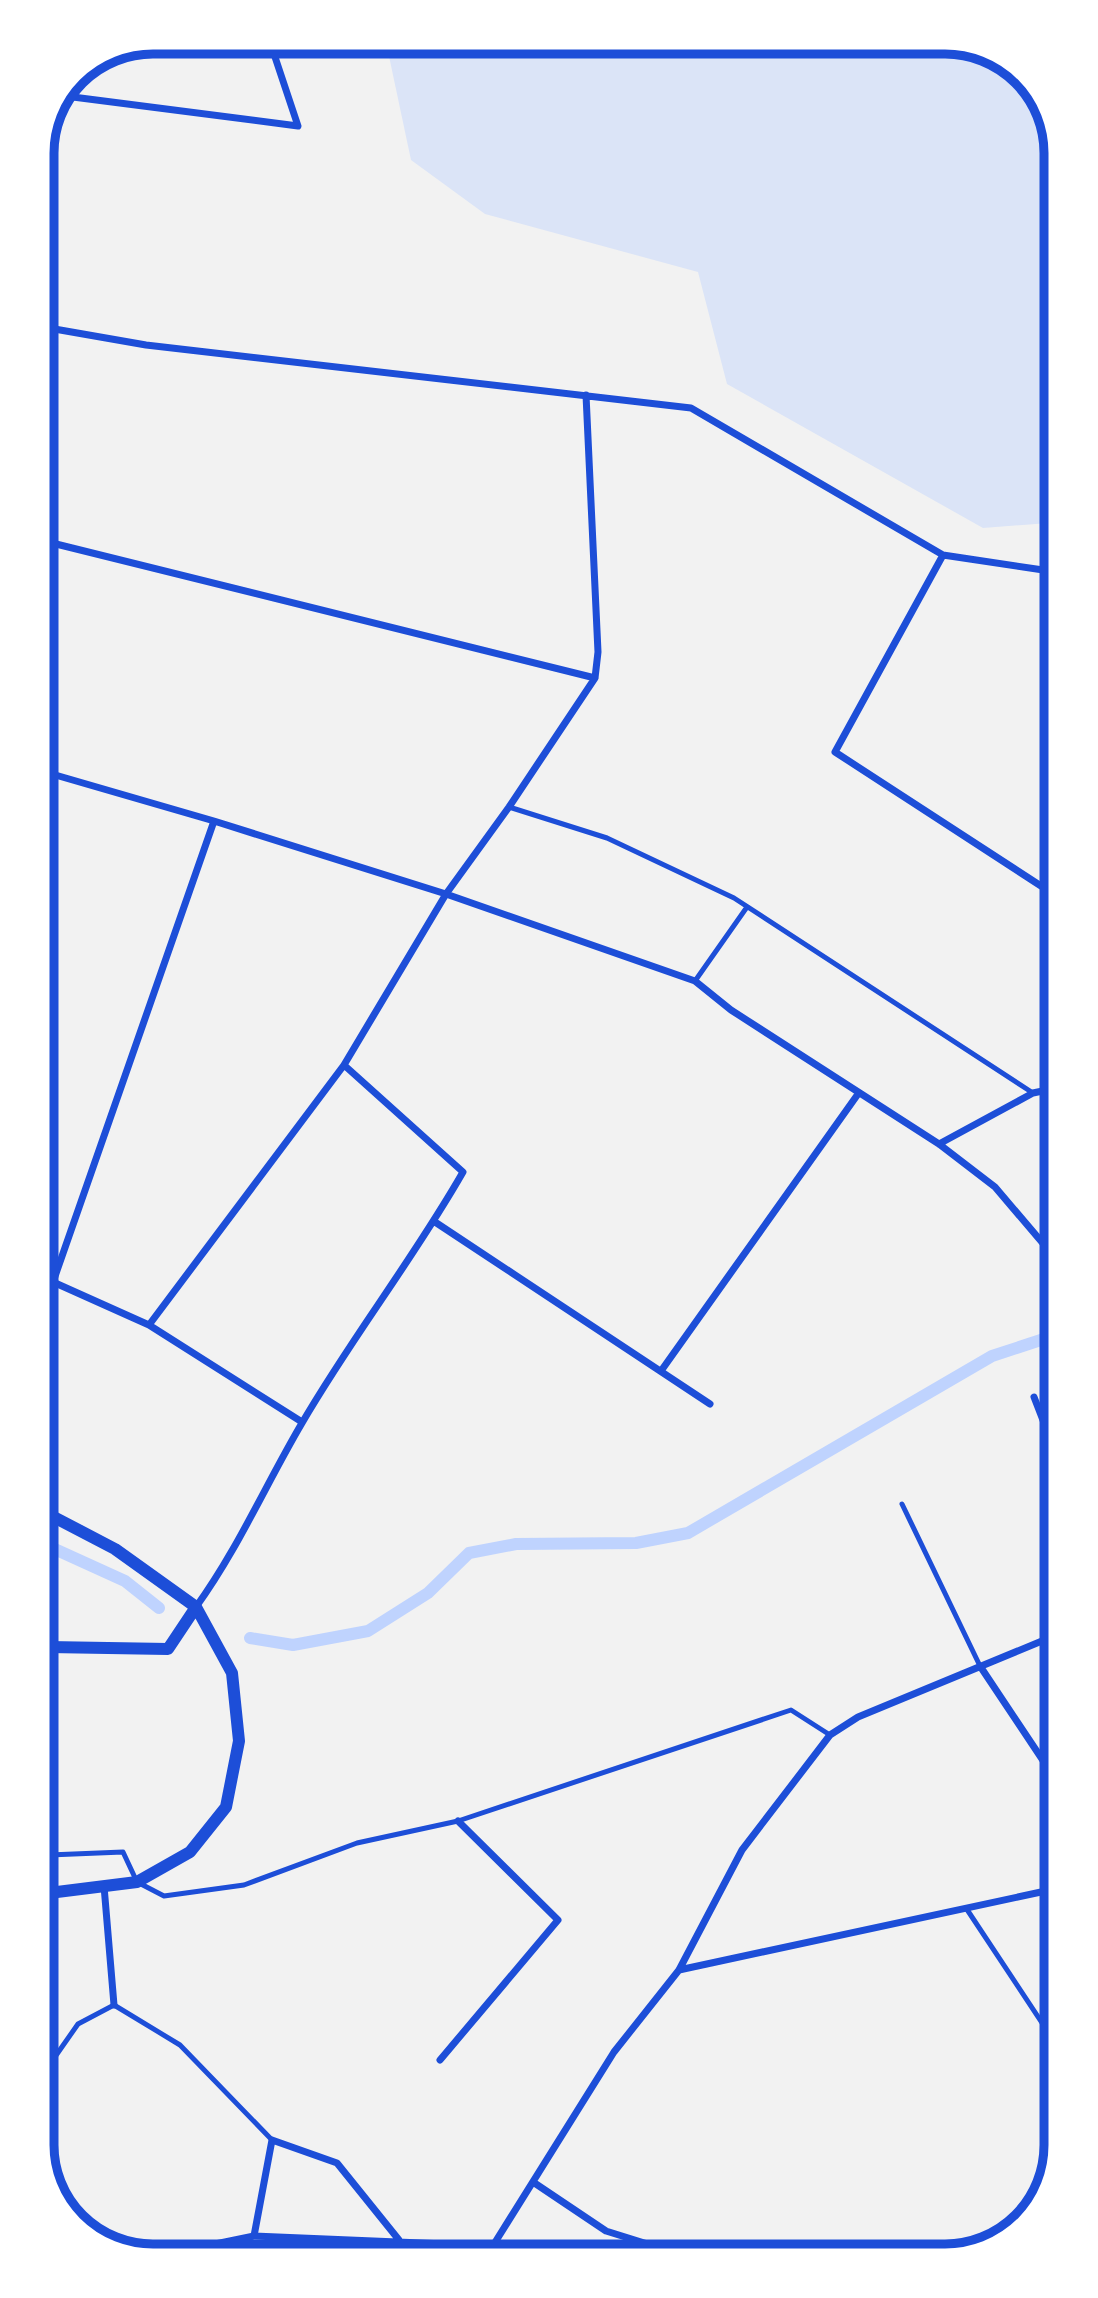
<svg xmlns="http://www.w3.org/2000/svg" width="1098" height="2298" viewBox="0 0 1098 2298" font-family="Mulish,sans-serif">
<style>
.green{fill:#dbe4f7}
.lines{fill:none;stroke-linecap:round;stroke-linejoin:round}
.stream{stroke:#bfd3fe;stroke-width:12}
.service{stroke:#1d4ed8;stroke-width:5}
.minor{stroke:#1d4ed8;stroke-width:7}
.tertiary{stroke:#1d4ed8;stroke-width:12}
.rim{fill:none;stroke:#1d4ed8;stroke-width:9}
</style>
<rect width="100%" height="100%" fill="#f2f2f2"/>
<path class="green" d="M386,42H952L1012,65L1048,111L1049,523L983,528L727,384L698,272L485,214L411,160Z"/>
<g class="lines">
<path class="stream" d="M48,1546L125,1581L159,1608
M250,1638L293,1645L368,1631L428,1593L469,1553L516,1544L636,1543L688,1533L992,1356L1053,1336"/>
<path class="service" d="M509,807L607,838L734,898L1033,1093
M695,981L747,907
M902,1504L980,1666
M49,1855L123,1852L137,1882L164,1896L244,1885L357,1843L458,1821L791,1710L830,1735
M966,1908L1056,2044
M50,2064L78,2024L114,2005L180,2045L272,2140"/>
<path class="minor" d="M65,96L298,126L270,42
M43,327L146,345L691,408L943,555L1050,571
M44,541L595,678L598,652L586,395
M943,555L835,752L1041,886L1051,880
M45,772L214,821L446,894L695,981L731,1010L939,1144L995,1187L1052,1254
M214,821L53,1282L149,1325L302,1422
M939,1144L1033,1093L1052,1089
M435,1222L710,1404
M149,1325L344,1065
M661,1371L858,1094
M1034,1397L1053,1446
M196,1607C238,1549 266,1484 302,1423C352,1337 414,1258 463,1172L344,1065L446,894L509,807L595,678
M980,1666L1054,1777
M104,1886L114,2005
M679,1970L1055,1889
M440,2060L558,1920L458,1821
M533,2182L606,2231L670,2251
M254,2236L272,2140L337,2163L399,2240
M489,2252L614,2052L679,1970L742,1850L830,1735L858,1717L1054,1636
M157,2256L254,2236L493,2246"/>
<path class="tertiary" d="M48,1514L115,1549L196,1607L232,1673L239,1741L226,1807L190,1852L137,1882L49,1893
M48,1647L168,1649L196,1607"/>
</g>
<path d="M0 0H1098V2298H0ZM153 54H945A99 99 0 0 1 1044 153V2145A99 99 0 0 1 945 2244H153A99 99 0 0 1 54 2145V153A99 99 0 0 1 153 54Z" fill="#fff" fill-rule="evenodd"/>
<path class="rim" d="M153 54H945A99 99 0 0 1 1044 153V2145A99 99 0 0 1 945 2244H153A99 99 0 0 1 54 2145V153A99 99 0 0 1 153 54Z"/>
</svg>
